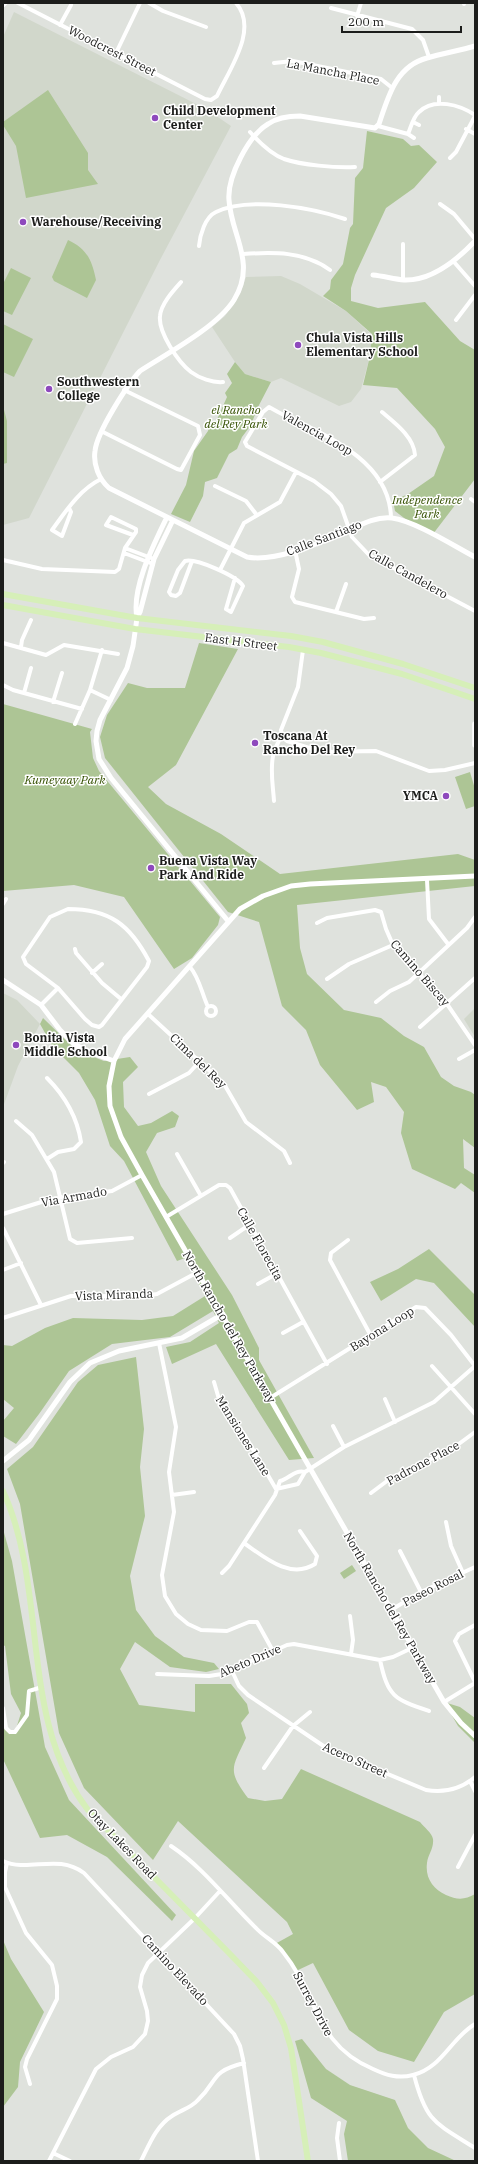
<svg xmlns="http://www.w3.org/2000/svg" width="478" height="2164" viewBox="0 0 478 2164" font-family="'IBM Plex Serif',serif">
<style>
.built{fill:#d1d7cb}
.green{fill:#adc595}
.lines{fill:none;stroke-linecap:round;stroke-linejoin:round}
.minor{stroke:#fff;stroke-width:4}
.tertiary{stroke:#fff;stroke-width:5}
.secondary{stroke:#fff;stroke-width:5.5}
.primary{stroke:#d6efb8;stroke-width:6}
.poi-dot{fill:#8e49bd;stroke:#fff;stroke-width:1.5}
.labels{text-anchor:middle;stroke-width:3;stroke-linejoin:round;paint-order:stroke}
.street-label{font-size:12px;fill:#1c1d1b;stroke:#fff}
.poi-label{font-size:12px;font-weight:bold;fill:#1c1d1b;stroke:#fff;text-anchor:start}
.park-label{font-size:12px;font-style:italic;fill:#355102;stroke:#fff}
</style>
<rect width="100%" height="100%" fill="#dfe2dd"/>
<path class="built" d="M14,12L206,109L231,126L160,260L29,518L3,525V37Z
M281,276L300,284L346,311L372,335L370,356L361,389L351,402L339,406L281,378L271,382L245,374L235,362L212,327L225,316L241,292L246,277Z
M3,993L17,1000L40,1024L18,1066L3,1107Z
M475,1008V1037L464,1019Z"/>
<path class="green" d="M48,90L88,153V170L98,184L26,198L16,146L3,125V122Z
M367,131L403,139L411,146L419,145L437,162L414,188L386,208L355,275L351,288V301L378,308L425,302L460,341L475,350V479L433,534L408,521L395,511L393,501L408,494L434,476L445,447L435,429L397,388L363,385L370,356L372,334L346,311L323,296L330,289L331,280L343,264L350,228L353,224L355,178L363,168Z
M68,240C87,249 92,260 96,280L87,298L54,281L52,277Z
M11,268L31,278L12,315L3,311V284Z
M3,324L33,339L14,377L3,372Z
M235,362L245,374L271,382L257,409L251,425L242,437L237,449L229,454L217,478L205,482L203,496L190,522L171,514L186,485L194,451L208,431L209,427L214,426L227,397L225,393L232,383L227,374Z
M3,406L7,421V463L3,464Z
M199,643L238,649L176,765L148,787L166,804L221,834L280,874L458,854L475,860V886L297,905L300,948L307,974L344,1010L381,1018L404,1036L424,1047L441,1077L454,1086L471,1092L475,1095V1148L463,1139L464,1168L475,1175V1193L461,1183L455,1189L412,1169L401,1133L404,1112L386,1087L371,1082L374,1102L357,1110L320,1065L306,1030L282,1006L259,922L228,912L105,758L100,737L107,715L128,683L147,688H185Z
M3,704L92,729L90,732L93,758L99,771L220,917L218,925L192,958L174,969L124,897L74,885L3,891Z
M470,772L475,789V806L466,809L455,777Z
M43,1018L76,1050L104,1061L130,1057L138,1067L123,1082L124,1107L138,1126L151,1123L172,1111L179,1116L175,1127L157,1133L146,1152L161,1186L232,1295L259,1348V1360L314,1458L289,1460L216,1344L172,1364L166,1347L190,1342L219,1323L213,1311L170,1337L112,1344L69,1371L39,1414L16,1444L3,1436V1421L14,1408L3,1399V1345L12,1346L45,1328L73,1318L142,1320L173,1316L205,1296L185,1258L177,1261L124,1161L110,1146L95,1100L79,1073L53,1047L40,1024Z
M429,1249L475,1295V1327L434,1283L416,1279L381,1301L370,1282L398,1269Z
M136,1357L144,1429L140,1467L145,1516L130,1576L136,1610L155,1636L184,1657L214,1663L219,1669L206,1672L170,1667L135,1642L120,1669L139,1705L195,1712V1684H231L247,1704L249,1713L241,1723L246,1738C232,1768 227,1770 248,1798L265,1801L282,1799L301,1769L420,1822C424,1827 432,1833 433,1839C434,1849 428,1854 427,1863C425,1878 433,1889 446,1895C457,1900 465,1900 475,1894V1994L444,2012L414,2062L378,2051L349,2030L313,1963L296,1971L275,1944L293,1934L287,1922L178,1821L153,1860L84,1788L59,1733L20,1504L7,1469L33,1447L78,1382L98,1365Z
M3,1529L12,1561L45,1747L69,1800L176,1915L172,1921L107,1857L67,1835L40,1838L3,1759V1727L15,1732L21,1713L11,1694L5,1646L3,1645Z
M352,1565L356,1571L344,1579L340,1573Z
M444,1702L460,1707L475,1718V1743L458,1726Z
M3,1940L11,1959L44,2012L20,2062L18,2087L3,2107Z
M302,2039L326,2069L350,2085L395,2100L408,2128L428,2148L456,2161H348L344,2134L347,2121L311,2098L295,2041Z"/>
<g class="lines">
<path class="minor" d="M18,3L205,99L211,100L217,96C229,70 259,29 236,3
M149,3L163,11L206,27
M464,4V3
M331,8L412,29L423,40L429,57
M357,16L361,3
M60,25L71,5
M116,53L140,3
M274,63L293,61L381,79L391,87
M439,97V104
M413,122L419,125
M378,126L408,134L414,138
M466,129L475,134
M250,132C259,142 271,154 284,159C302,165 335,168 355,167
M408,134C411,127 413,117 419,112C434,97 460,105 475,115
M450,158L456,152L475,116
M440,204L454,214L475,239
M199,246C200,235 205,217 216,212C249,196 313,208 345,219
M243,254C273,252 304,251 330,270
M454,262L475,286
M403,280V244
M181,282C173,291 161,304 160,316C158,332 178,362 191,372C199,378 213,383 223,382
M456,320L475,295
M103,432L177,469L181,470L200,435L198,426L124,390
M380,482L415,455C414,437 395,423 382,412
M215,486L246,501L256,514
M471,499L475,502
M69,508L71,512L62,536L52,530C66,511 79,490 101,479
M391,518C390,459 322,434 278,412L269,407L263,412L245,442L247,446L314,481L331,494L341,506L352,537L369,555L475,611
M125,548L154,559
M295,550L299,569L292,597L295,602L364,619L374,618
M124,553L153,564
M3,560L42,569L115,572L119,569L125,548L136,532V529L111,517L106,525L133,535
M192,561L180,593L176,596L171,595L169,592L178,570L185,561C196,558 237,576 243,586L231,612L226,609L235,578
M220,570L244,523L280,502L296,472
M336,612L346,584
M3,643L46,655L64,645L118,654
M21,647L22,640L31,620
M3,685L13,690L82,709
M90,690L111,700
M24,693L31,668
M53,702L62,673
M75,724L90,690L102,650
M282,737L287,741L322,752L376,751L429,771L445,770L475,763
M274,801C273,785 270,772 273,756C274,746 282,741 281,730L298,687L303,650
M427,880L429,919L448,944
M3,904L6,899
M68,909C110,909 130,925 149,961L147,967L102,1025L99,1027L92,1025L85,1019L58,988L26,964L23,957L50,917Z
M317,923L327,918L375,910L381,912L386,929L393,945L447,1004L475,1045
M75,949L76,953L102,983L121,999
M190,967C199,977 202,994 208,1007
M92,973L102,964
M327,979L349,964L393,945
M376,1002L390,991L409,982L467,928L475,917
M41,1005L58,988
M206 1011a5 5 0 1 1 10 0a5 5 0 1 1-10 0Z
M148,1014L224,1084L246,1122L284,1151L290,1163
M420,1027L475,978
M459,1059L475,1050
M47,1078C65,1096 77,1116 81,1142L74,1149L58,1152L47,1159
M149,1094L189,1073L200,1061
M16,1121L32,1135L54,1172L70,1239L77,1243L132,1238
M177,1154L201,1196
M3,1163L4,1162
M3,1214L51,1199L112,1191L142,1175
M166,1217L219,1185H226L230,1188L327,1364
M3,1228L41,1305
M230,1238L249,1225
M348,1240L331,1253L330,1260L371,1336
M3,1270L21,1263
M258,1284L276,1274
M3,1318L71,1296H143L157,1294L198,1272
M283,1333L303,1322
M159,1343L176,1427L169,1472L174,1512L162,1575L165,1596L176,1614L188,1624L201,1630L227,1631L249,1622H257L273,1651
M432,1366L475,1414
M214,1382L221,1406L244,1434L276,1489
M270,1398L416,1307L425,1308L451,1335L475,1366L434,1402L344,1447L305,1472L298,1484L276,1489
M385,1399L395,1422
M333,1426L344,1447
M371,1493L391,1478L452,1449L475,1432
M172,1495L194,1492
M446,1522L451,1546L463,1573
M244,1543C264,1557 290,1580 315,1564L317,1556L300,1531
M400,1551L421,1592
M222,1573L229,1566L275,1495L280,1481C289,1479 295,1469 305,1472
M391,1610L421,1592L475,1567
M350,1616L353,1640L351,1654
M475,1625L459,1634L455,1641L475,1682
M380,1660C388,1697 394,1699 429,1711
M232,1671L239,1686L248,1695L328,1749L426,1790C444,1793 461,1789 475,1777
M157,1674L209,1676L222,1674L287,1645L294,1644L380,1660L393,1657L412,1648
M444,1702L475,1683
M3,1708L6,1728L10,1732H15L27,1715L29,1691L42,1687
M264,1768L293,1726L310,1712
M470,1781L475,1791
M171,1846C204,1868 228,1901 256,1928C264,1937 276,1942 283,1952C318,1995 314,2044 373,2069C386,2075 398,2079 413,2075C442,2068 451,2038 475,2024
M3,1861C29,1873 57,1853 84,1873L234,2034L240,2046L243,2059L258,2161
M7,1863L5,1872V1887L26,1933L52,1965L57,1986V1999L27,2059L25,2067L30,2084
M458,1867L475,1835
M414,2075C426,2122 435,2123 475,2148
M339,2123L337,2138L340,2161
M53,2153L70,2161
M49,2161L96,2069L111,2057L133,2047L145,2034L148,2021L147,2011L140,1987L142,1975L148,1963L195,1918L220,1891
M141,2161C149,2145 156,2126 172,2116C181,2110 191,2108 198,2100C219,2080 209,2072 244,2063"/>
<path class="tertiary" d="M3,5L5,3
M475,46C459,51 443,53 427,58C396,66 388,97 379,124L375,128L300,116C289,116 278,117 268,124C249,135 227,177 229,200C231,236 257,262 234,300C217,327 168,353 140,371C127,385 97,432 95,451C93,465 99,479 109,488L247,557C274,562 315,545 341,534C357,527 374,516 392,518C415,521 454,546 475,557
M373,275C383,276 394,279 404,280C431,281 457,260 475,241
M173,520L154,559L140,612L137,618L133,646L127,668L100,720L97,731L96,741L99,759L111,778L228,921
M137,618C131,588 154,544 167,517
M475,876L310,884L291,886L263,896L240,909L125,1039L114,1061L109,1086L110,1106L121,1137L142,1175L444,1702L461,1723L475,1736
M3,980L41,1005L60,1030L74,1044L87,1051L114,1061
M3,1461L29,1440L70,1382L90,1363L119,1351L182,1338L223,1314"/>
<path class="secondary" d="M475,724V745"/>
<path class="primary" d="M3,594L137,618L291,636L323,642L403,664L475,688
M3,605L135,629L289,647L321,653L402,674L475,699
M3,1491C49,1591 18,1719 88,1810L229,1953L257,1982L273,2003L284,2025L291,2048L308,2161"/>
</g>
<g class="poi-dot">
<circle cx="155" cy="118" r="4"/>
<circle cx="23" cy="222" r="4"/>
<circle cx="298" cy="345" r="4"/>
<circle cx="49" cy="389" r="4"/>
<circle cx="255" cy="743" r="4"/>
<circle cx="446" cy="796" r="4"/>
<circle cx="151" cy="868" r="4"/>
<circle cx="16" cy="1045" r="4"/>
</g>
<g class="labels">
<g class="street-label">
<text transform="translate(112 51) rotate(27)" y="4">Woodcrest Street</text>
<text transform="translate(333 72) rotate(11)" y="4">La Mancha Place</text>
<text transform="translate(317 433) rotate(29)" y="4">Valencia Loop</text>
<text transform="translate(324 538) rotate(-21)" y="4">Calle Santiago</text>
<text transform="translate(408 574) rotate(29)" y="4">Calle Candelero</text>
<text transform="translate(241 642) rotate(7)" y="4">East H Street</text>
<text transform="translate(420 973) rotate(49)" y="4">Camino Biscay</text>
<text transform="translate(198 1061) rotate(44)" y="4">Cima del Rey</text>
<text transform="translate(74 1197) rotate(-10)" y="4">Via Armado</text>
<text transform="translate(260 1244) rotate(61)" y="4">Calle Florecita</text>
<text transform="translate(114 1295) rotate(-2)" y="4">Vista Miranda</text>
<text transform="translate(229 1327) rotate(60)" y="4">North Rancho del Rey Parkway</text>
<text transform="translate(382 1329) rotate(-32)" y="4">Bayona Loop</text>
<text transform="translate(243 1436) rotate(58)" y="4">Mansiones Lane</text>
<text transform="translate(423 1463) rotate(-28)" y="4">Padrone Place</text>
<text transform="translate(433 1588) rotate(-27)" y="4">Paseo Rosal</text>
<text transform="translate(390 1608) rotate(60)" y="4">North Rancho del Rey Parkway</text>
<text transform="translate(250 1661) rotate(-23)" y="4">Abeto Drive</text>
<text transform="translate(355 1760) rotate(24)" y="4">Acero Street</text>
<text transform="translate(122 1844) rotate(46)" y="4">Otay Lakes Road</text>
<text transform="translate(175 1970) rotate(47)" y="4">Camino Elevado</text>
<text transform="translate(313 2004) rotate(62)" y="4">Surrey Drive</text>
</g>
<g class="poi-label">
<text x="163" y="115">Child Development<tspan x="163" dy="14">Center</tspan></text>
<text x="31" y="226">Warehouse/Receiving</text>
<text x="306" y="342">Chula Vista Hills<tspan x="306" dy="14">Elementary School</tspan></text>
<text x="57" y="386">Southwestern<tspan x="57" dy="14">College</tspan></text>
<text x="263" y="740">Toscana At<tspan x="263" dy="14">Rancho Del Rey</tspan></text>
<text x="438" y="800" text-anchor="end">YMCA</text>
<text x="159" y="865">Buena Vista Way<tspan x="159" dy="14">Park And Ride</tspan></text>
<text x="24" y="1042">Bonita Vista<tspan x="24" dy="14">Middle School</tspan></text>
</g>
<g class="park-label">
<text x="236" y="414">el Rancho<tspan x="236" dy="14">del Rey Park</tspan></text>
<text x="427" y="504">Independence<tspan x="427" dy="14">Park</tspan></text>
<text x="65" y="784">Kumeyaay Park</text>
</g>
</g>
<rect width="478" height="2164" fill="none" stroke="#1c1d1b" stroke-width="8"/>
<path d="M342 26v6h119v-6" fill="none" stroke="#1c1d1b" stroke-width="2"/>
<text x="348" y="26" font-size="12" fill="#1c1d1b" stroke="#ffffff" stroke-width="3" paint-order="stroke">200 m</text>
</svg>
